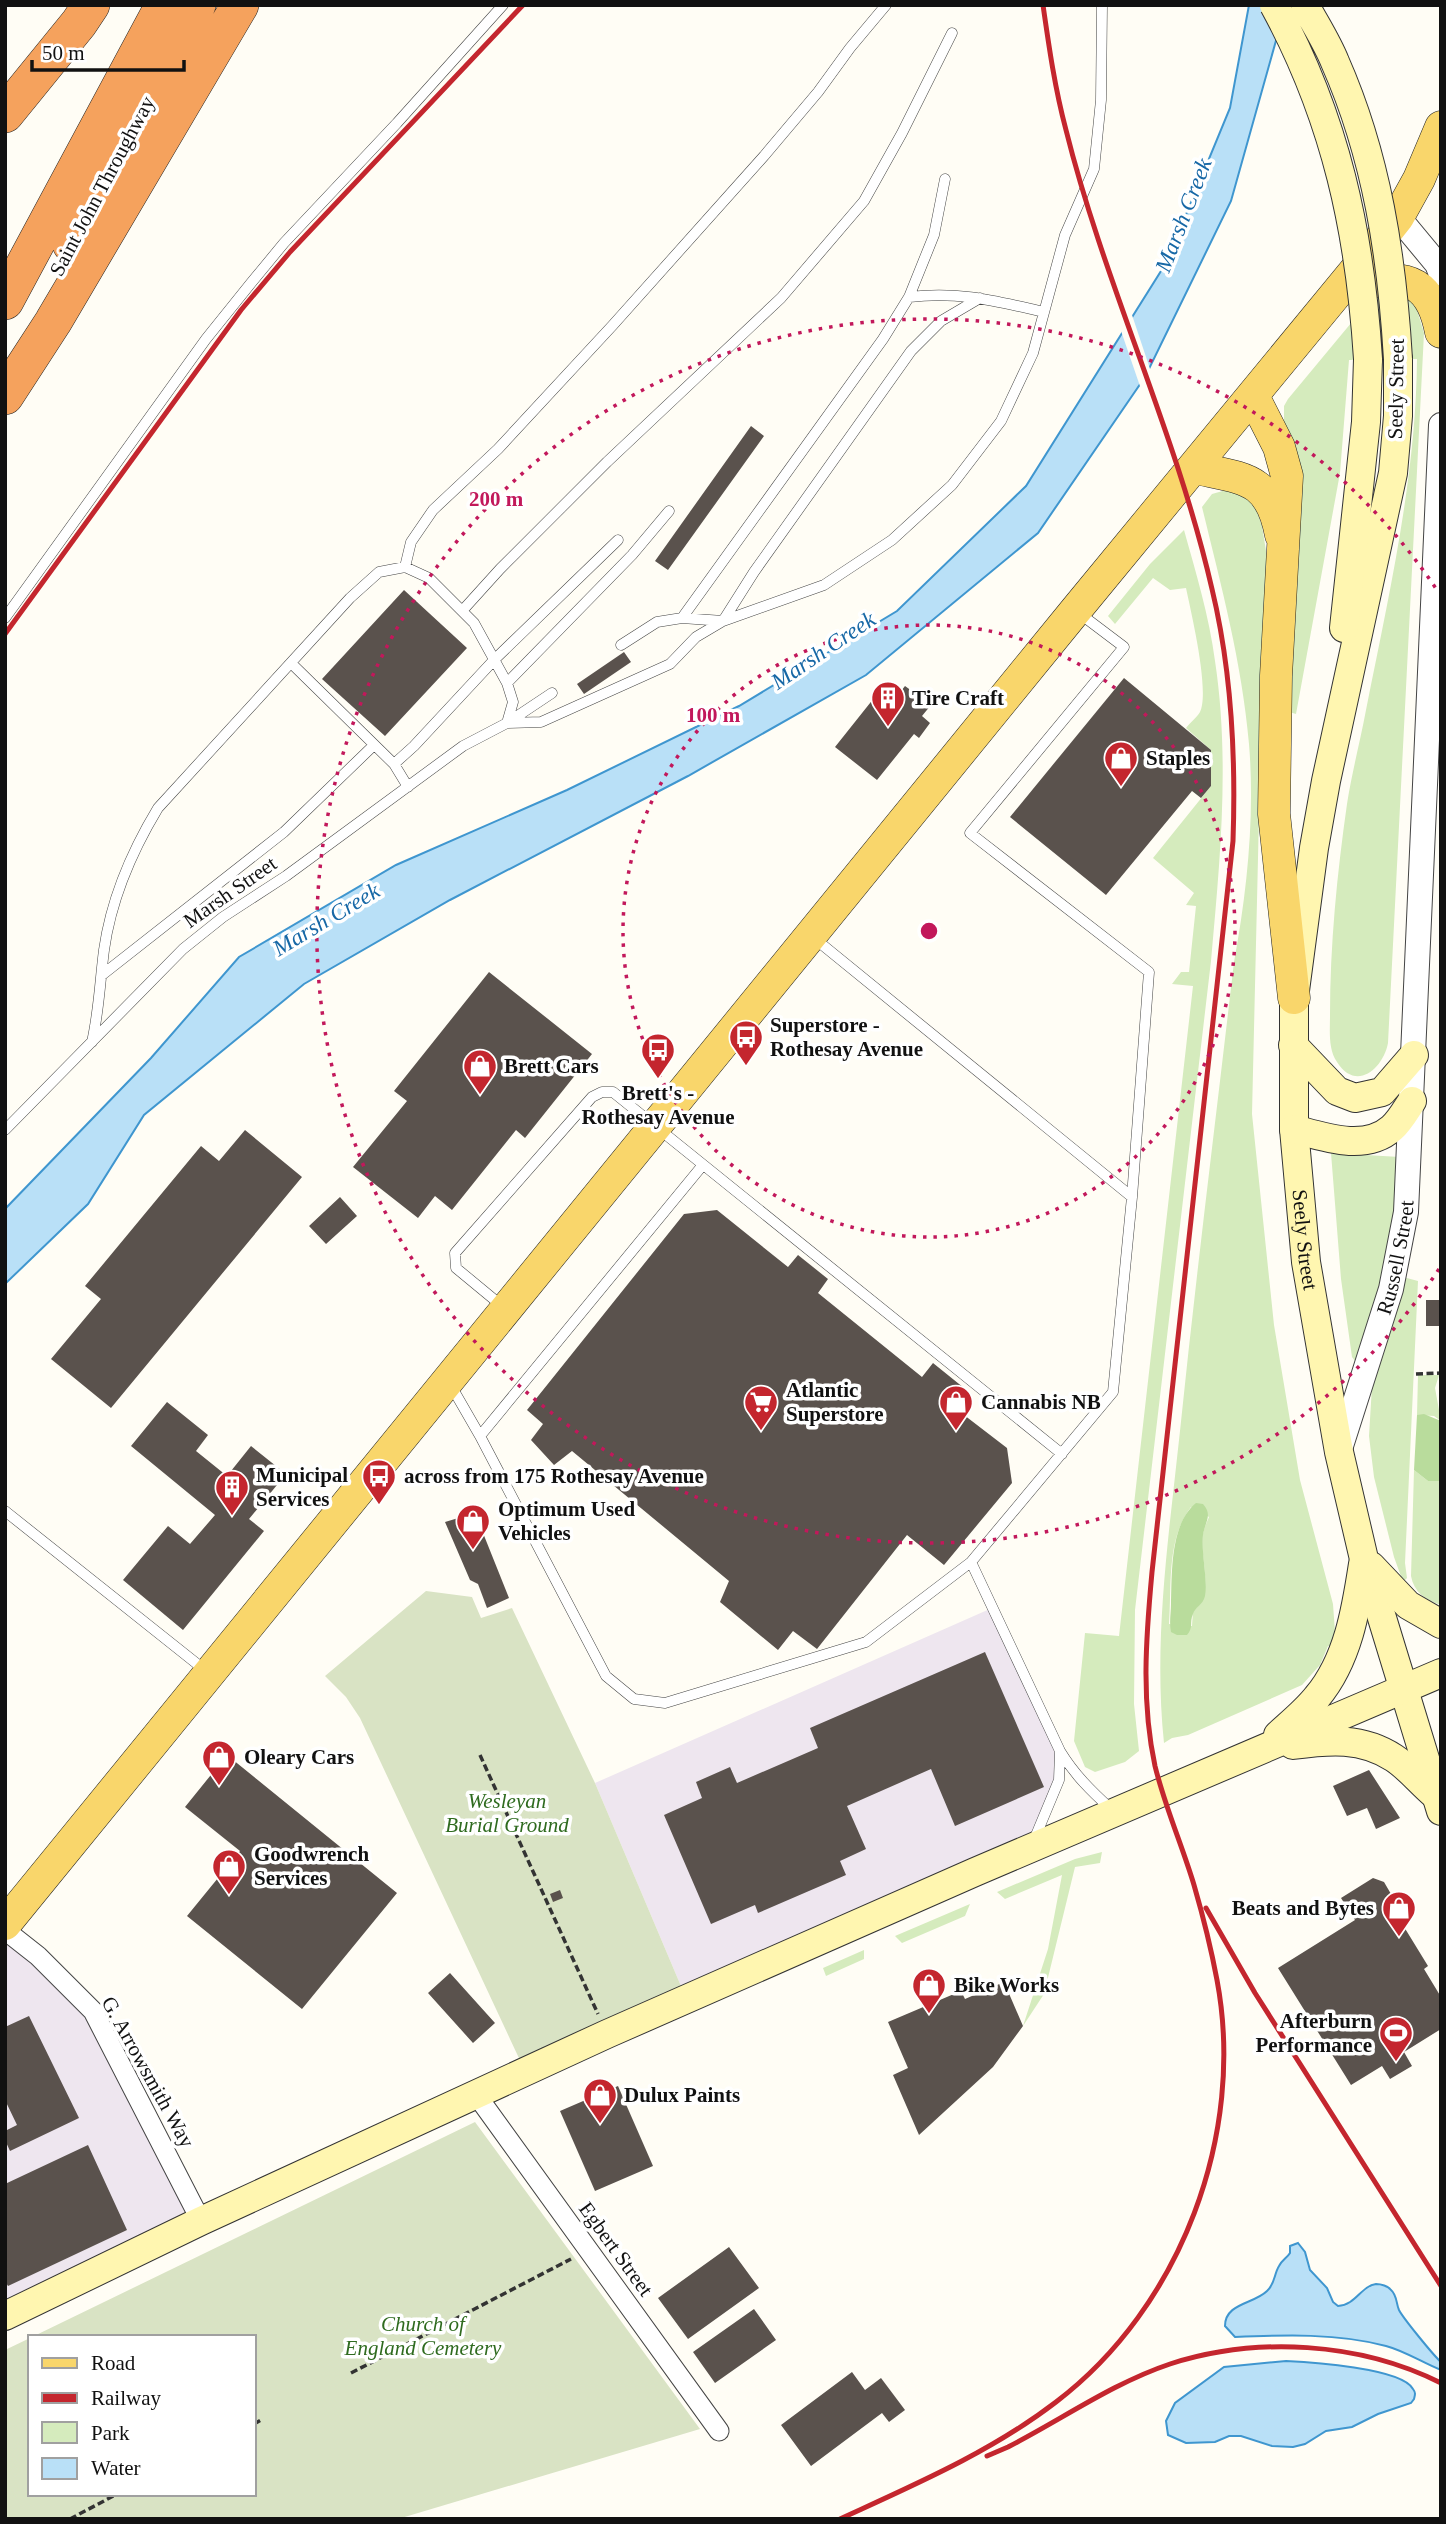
<svg xmlns="http://www.w3.org/2000/svg" width="1446" height="2524" viewBox="0 0 1446 2524" font-family="'Times New Roman',serif">
<style>
.industrial{fill:#eee6ef}
.green{fill:#d5ebbd;fill-rule:evenodd}
.forest{fill:#b9dc9c}
.cemetery{fill:#d9e3c4}
.water{fill:#b9e0f7;stroke:#3f96cf;stroke-width:2}
.pier{fill:#fffdf5}
.building{fill:#5a524d}
.lines{fill:none;stroke-linecap:round;stroke-linejoin:round}
.service-casing{stroke:#444;stroke-width:11}
.minor-casing{stroke:#444;stroke-width:21}
.tertiary-casing{stroke:#444;stroke-width:26}
.secondary-casing{stroke:#333;stroke-width:30}
.primary-casing{stroke:#222;stroke-width:33}
.motorway-casing{stroke:#222;stroke-width:38}
.path{stroke:#333;stroke-width:3.5;stroke-dasharray:7 3.5;stroke-linecap:butt}
.service{stroke:#fff;stroke-width:10}
.minor{stroke:#fff;stroke-width:19}
.tertiary{stroke:#fff;stroke-width:24}
.secondary{stroke:#fff6b0;stroke-width:28}
.primary{stroke:#f9d66b;stroke-width:32}
.motorway{stroke:#f5a25d;stroke-width:37}
.rail{stroke:#c4262e;stroke-width:5}
.secondary-bridge-casing{stroke:#333;stroke-width:30;stroke-linecap:butt}
.secondary-bridge{stroke:#fff6b0;stroke-width:28}
.ring{fill:none;stroke:#c2185b;stroke-width:3.5;stroke-dasharray:3.5 7}
.labels{text-anchor:middle;stroke-width:7;stroke-linejoin:round;paint-order:stroke}
.street-label{font-size:21px;fill:#111;stroke:#fff}
.poi-label{font-size:21px;font-weight:bold;fill:#111;stroke:#fff;text-anchor:start}
.park-label{font-size:21px;font-style:italic;fill:#2f6b1f;stroke:#fff}
.water-label{font-size:23px;font-style:italic;fill:#1768a6;stroke:#fff}
.centre{fill:#c2185b;stroke:#fff;stroke-width:3.5}
.ring-label{font-size:21px;text-anchor:middle;font-weight:bold;fill:#c2185b;stroke:#fff;stroke-width:7;stroke-linejoin:round;paint-order:stroke}
</style>
<rect width="100%" height="100%" fill="#fffdf5"/>
<path class="industrial" d="M992,1608L1060,1751V1769L1030,1848L686,1998L595,1783Z
M5,1930L93,2011L201,2221L5,2316Z"/>
<path class="green" d="M1376,293L1414,300L1424,333L1388,1043C1383,1069 1356,1092 1337,1062C1328,1049 1330,1031 1330,1016C1330,945 1337,874 1347,804C1352,772 1360,742 1366,710C1389,594 1416,478 1417,359L1349,360L1340,473L1296,714L1286,711L1278,423L1284,420V406L1288,399Z
M1237,487L1255,506L1262,526L1266,551L1268,592L1261,730L1252,1114L1274,1325L1300,1480L1333,1604L1335,1632L1333,1647L1328,1646L1320,1665L1302,1685L1188,1735L1172,1738L1164,1743C1153,1639 1169,1535 1180,1431C1196,1275 1216,1118 1234,962C1247,891 1255,816 1249,744C1242,663 1221,585 1202,507L1212,494ZM1191,1507L1209,1517C1207,1522 1204,1528 1203,1534C1199,1558 1216,1594 1193,1611L1192,1626L1169,1624C1172,1585 1166,1540 1191,1507Z
M1184,530C1196,573 1209,616 1215,661C1230,760 1220,861 1211,961L1135,1610L1134,1704L1139,1751L1125,1762L1095,1772L1085,1767L1074,1741L1085,1633L1119,1636L1193,986L1172,984L1181,972H1189L1196,906L1186,905L1194,893L1153,858L1211,786V750L1186,728C1190,723 1197,717 1200,712C1210,691 1191,612 1186,588L1170,590L1153,578L1115,624L1108,616L1150,564Z
M1331,1153L1400,1157L1398,1196L1387,1265L1355,1361L1352,1357L1341,1279Z
M1403,1277L1418,1281L1405,1563L1407,1578L1403,1582L1394,1557L1374,1477L1369,1436L1372,1386Z
M1418,1375H1439L1435,1388L1441,1421L1434,1416L1417,1415Z
M1414,1470L1428,1481H1441V1605C1425,1600 1414,1592 1411,1576Z
M1102,1852L1100,1863L1075,1867L1044,1994L1023,2026L1048,1949L1062,1875L1005,1899L997,1892L1075,1859Z
M970,1904L965,1916L902,1943L895,1936Z
M864,1950V1959L826,1976L823,1968Z"/>
<path class="forest" d="M1424,1414L1441,1421V1481H1428L1414,1470L1417,1415Z
M1196,1503L1203,1504C1213,1515 1205,1522 1203,1535C1201,1553 1208,1580 1205,1596C1203,1605 1195,1607 1193,1614C1189,1623 1194,1627 1187,1635H1177L1171,1632C1169,1622 1171,1613 1171,1604C1172,1573 1170,1524 1196,1503Z"/>
<path class="cemetery" d="M426,1591L472,1597L481,1618L512,1608L595,1783L686,1998L525,2071L360,1718L346,1697L325,1676Z
M475,2122L700,2429L398,2519H5V2350L30,2338V2494H254V2337H32Z"/>
<path class="water" d="M1249,5H1286L1231,201L1145,377L1038,533L866,675L688,776L450,900L304,984L144,1115L88,1204L5,1284V1209L151,1058L239,957L396,865L567,790L739,706L897,611L1026,486L1166,263L1230,108Z
M1298,2243L1305,2252L1310,2270L1327,2288L1333,2302L1338,2306C1356,2305 1361,2286 1376,2284C1381,2284 1388,2286 1391,2290C1397,2295 1396,2303 1399,2310C1403,2318 1434,2356 1441,2362V2370C1423,2363 1405,2351 1386,2346C1338,2333 1284,2335 1235,2337L1225,2326C1225,2303 1254,2304 1267,2291C1275,2284 1274,2274 1279,2266C1282,2260 1287,2258 1290,2253V2246Z
M1286,2361C1309,2362 1402,2368 1413,2389C1416,2393 1415,2395 1414,2399L1411,2403L1378,2414L1352,2427L1326,2431L1305,2444L1293,2447L1272,2446L1241,2436H1229L1215,2442L1186,2443L1168,2435L1166,2421L1175,2403L1224,2367Z"/>
<path class="pier" d="M1131,312L1151,372L1141,389L1120,328Z"/>
<path class="building" d="M751,426L764,436L668,570L655,561Z
M404,590L467,648L385,736L322,679Z
M624,652L631,662L584,694L577,684Z
M1124,678L1211,750V786L1201,798L1192,791L1106,895L1010,817Z
M905,686L931,705L922,716L930,723L919,738L914,734L877,780L835,747L874,698L887,709Z
M489,972L592,1054L525,1138L516,1130L452,1210L435,1196L418,1218L353,1167L407,1101L394,1091Z
M245,1130L302,1177L111,1408L51,1359L101,1299L85,1286L201,1146L219,1161Z
M340,1197L357,1216L326,1244L309,1226Z
M717,1210L788,1267L798,1255L828,1279L818,1293L922,1377L933,1363L964,1388L951,1405L1007,1448L1012,1483L944,1565L907,1535L817,1649L793,1631L778,1650L720,1602L729,1581L572,1451L554,1465L531,1440L543,1424L527,1410L684,1214Z
M1426,1300H1441V1326H1426Z
M167,1402L208,1435L196,1451L227,1476L251,1446L286,1474L249,1519L264,1531L183,1630L123,1580L168,1526L190,1544L215,1515L131,1446Z
M475,1513L509,1598L487,1608L478,1584L470,1580L445,1522Z
M985,1652L1044,1787L955,1826L931,1769L847,1806L866,1849L840,1861L846,1875L758,1913L755,1905L711,1924L664,1815L702,1798L696,1782L730,1767L737,1783L818,1748L810,1728Z
M227,1755L397,1893L302,2009L187,1916L240,1851L185,1807Z
M1369,1770L1400,1818L1376,1829L1367,1808L1347,1816L1333,1786Z
M1373,1878L1384,1882L1391,1894L1390,1904L1428,1966L1424,1969L1441,1997V2029L1404,2052L1412,2066L1390,2079L1382,2066L1351,2085L1278,1968L1355,1920L1341,1898Z
M560,1890L563,1898L553,1902L550,1894Z
M450,1973L495,2023L473,2043L428,1993Z
M1004,1982L1023,2026L993,2067L919,2135L893,2075L908,2068L888,2022L961,1991L965,1999Z
M29,2016L79,2118L10,2151L5,2140V2131L17,2125L5,2100V2027Z
M618,2086L653,2166L595,2191L560,2111Z
M88,2145L127,2230L8,2286L5,2281V2184Z
M729,2247L759,2288L688,2339L658,2298Z
M754,2309L776,2340L715,2383L693,2352Z
M852,2372L865,2390L881,2378L905,2410L889,2422L882,2413L811,2466L781,2425Z"/>
<g class="lines">
<g class="service-casing">
<path id="service" d="M909,297C960,291 995,301 1044,312
M405,567L411,542L433,510L498,449L612,326L764,156L818,92L850,48L886,5
M462,611L500,569L607,462L781,298L864,201L902,133L952,33
M5,618L206,339L251,283L284,243L397,123L503,5
M682,618L883,339L909,297L934,235L945,179
M621,645L657,622L682,618L723,621L754,572L911,351L941,321L980,298
M291,663L394,764L408,787
M507,683L632,555L669,511
M507,723L541,722L670,664L696,637L723,621L824,585L892,540L952,485L1001,421L1033,353L1065,235L1094,169L1101,100L1102,5
M394,764L414,746L494,660L618,540
M814,938L1132,1197L1149,972L970,833L1124,647L1079,613
M102,975L284,832L374,745
M92,1042C99,1011 100,981 104,950C111,900 132,851 158,808L350,598L379,572L405,567L429,578L474,623L507,683L513,702L507,723
M5,1130L183,949L223,917L286,876L463,746L507,723L552,693
M502,1306L456,1268L455,1253L592,1097L602,1092H613L1062,1454
M450,1384L480,1436L702,1166
M480,1436L606,1676L634,1699L665,1703L866,1642L971,1562L1113,1392L1132,1197
M5,1511L206,1671
M971,1562L1060,1751C1074,1774 1091,1791 1111,1809
M1034,1840L1059,1780L1060,1752"/>
</g>
<g class="minor-casing">
<path id="minor" d="M5,1930L38,1956L93,2011L201,2221
M475,2093L719,2431"/>
</g>
<g class="tertiary-casing">
<g id="tertiary">
<path d="M1398,217L1437,264L1441,274"/>
<path id="s1" d="M1339,1452L1391,1289L1406,1212L1441,425"/>
</g>
</g>
<g class="secondary-casing">
<g id="secondary">
<path id="s2" d="M1398,359V416L1393,473L1326,781L1314,848L1294,998V1129L1306,1262L1339,1452L1364,1559L1441,1811"/>
<path d="M1344,628L1366,422L1368,359"/>
<path d="M1293,1045L1337,1091L1355,1098L1382,1092L1414,1055"/>
<path d="M1294,1129C1324,1137 1365,1152 1392,1128C1400,1121 1406,1110 1412,1101"/>
<path d="M1371,1566L1408,1605L1441,1624"/>
<path d="M1278,1735C1291,1723 1306,1711 1317,1697C1348,1660 1356,1610 1363,1564"/>
<path d="M1293,1745C1329,1740 1362,1737 1394,1758C1408,1767 1421,1783 1434,1794"/>
<path d="M5,2316L201,2221L607,2034L975,1872L1441,1673"/>
</g>
</g>
<g class="primary-casing">
<path id="primary" d="M1362,285C1409,271 1432,285 1441,332
M1253,396L1279,447L1287,476L1276,676L1274,814L1294,998
M1195,468C1245,479 1270,477 1281,535
M5,1924L1075,611L1368,255L1398,217L1419,179L1441,127"/>
</g>
<g class="motorway-casing">
<path id="motorway" d="M5,114L79,23L91,5
M71,244L197,5
M5,301L164,5
M5,396L53,322L240,5"/>
</g>
<path class="path" d="M1416,1374L1441,1373
M480,1755L598,2014
M351,2373L571,2259
M254,2424L261,2420
M70,2519L117,2494"/>
<use href="#service" class="service"/>
<use href="#minor" class="minor"/>
<use href="#tertiary" class="tertiary"/>
<use href="#secondary" class="secondary"/>
<use href="#primary" class="primary"/>
<use href="#motorway" class="motorway"/>
<path class="rail" d="M5,634L241,310L290,252L523,5
M1206,1908L1255,1993L1441,2286
M987,2456L1008,2447C1061,2420 1113,2383 1170,2364C1257,2336 1359,2342 1441,2383
M840,2519C914,2485 991,2452 1056,2402C1181,2307 1246,2134 1217,1980C1211,1948 1203,1916 1194,1885C1182,1845 1165,1807 1155,1766C1141,1701 1146,1637 1152,1572L1233,841C1236,756 1232,672 1212,589C1176,432 1105,286 1066,130C1055,89 1049,47 1043,5"/>
<g class="secondary-bridge-casing">
<path id="secondary-bridge" d="M1274,5C1336,119 1360,232 1368,359
M1305,5C1315,24 1327,42 1335,62C1377,157 1392,257 1398,359"/>
</g>
<use href="#secondary-bridge" class="secondary-bridge"/>
</g>
<g class="ring">
<circle cx="929" cy="931" r="306"/>
<path d="M1439 1269A612 612 0 1 1 1439 593"/>
</g>
<defs>
<g id="building-pin" transform="scale(1.75)"><path d="M0 17L-7.5 6A9.5 9.5 0 1 1 7.5 6Z" fill="#c4262e" stroke="#fff"/><path d="M-4-6H4V6H1V3H-1V6H-4ZM-2.5-4.3h1.7v1.8h-1.7ZM.8-4.3h1.7v1.8H.8ZM-2.5-1h1.7V.8h-1.7ZM.8-1h1.7V.8H.8Z" fill="#fff"/></g>
<g id="shop-pin" transform="scale(1.75)"><path d="M0 17L-7.5 6A9.5 9.5 0 1 1 7.5 6Z" fill="#c4262e" stroke="#fff"/><path d="M-5-2.5h2.3a2.7 3.5 0 0 1 5.4 0H5L5.5 6h-11ZM-1.5-2.5h3a1.5 2.3 0 0 0-3 0Z" fill="#fff"/></g>
<g id="bus-pin" transform="scale(1.75)"><path d="M0 17L-7.5 6A9.5 9.5 0 1 1 7.5 6Z" fill="#c4262e" stroke="#fff"/><path d="M-5-6H5V4H4V6H2V4H-2V6H-4V4H-5ZM-3.5-4V0h7V-4ZM-3.5 1.2v1.5H-2V1.2ZM2 1.2v1.5H3.5V1.2Z" fill="#fff"/></g>
<g id="supermarket-pin" transform="scale(1.75)"><path d="M0 17L-7.5 6A9.5 9.5 0 1 1 7.5 6Z" fill="#c4262e" stroke="#fff"/><path d="M-6-5.5h2.5l.6 2H6L4.5 2H-2.5L-4.4-4H-6ZM-1.5 3.2a1.3 1.3 0 1 0 .1 0ZM3 3.2a1.3 1.3 0 1 0 .1 0Z" fill="#fff"/></g>
<g id="stadium-pin" transform="scale(1.75)"><path d="M0 17L-7.5 6A9.5 9.5 0 1 1 7.5 6Z" fill="#c4262e" stroke="#fff"/><path d="M0-5a6.5 5 0 1 0 0 10a6.5 5 0 1 0 0-10ZM-3.5-1.8h7v3.6h-7Z" fill="#fff"/></g>
</defs>
<g fill-rule="evenodd">
<use href="#building-pin" x="888" y="698"/>
<use href="#shop-pin" x="1121" y="758"/>
<use href="#bus-pin" x="746" y="1037"/>
<use href="#bus-pin" x="658" y="1050"/>
<use href="#shop-pin" x="480" y="1066"/>
<use href="#supermarket-pin" x="761" y="1402"/>
<use href="#shop-pin" x="956" y="1402"/>
<use href="#bus-pin" x="379" y="1476"/>
<use href="#building-pin" x="232" y="1487"/>
<use href="#shop-pin" x="473" y="1521"/>
<use href="#shop-pin" x="219" y="1757"/>
<use href="#shop-pin" x="229" y="1866"/>
<use href="#shop-pin" x="1399" y="1908"/>
<use href="#shop-pin" x="929" y="1985"/>
<use href="#stadium-pin" x="1396" y="2033"/>
<use href="#shop-pin" x="600" y="2095"/>
</g>
<g class="labels">
<g class="street-label">
<text transform="translate(102 186) rotate(-62)" y="7">Saint John Throughway</text>
<text transform="translate(1396 389) rotate(-89)" y="7">Seely Street</text>
<text transform="translate(230 892) rotate(-35)" y="7">Marsh Street</text>
<text dy="7" stroke="none"><textPath href="#s2" startOffset="891">Seely Street</textPath></text>
<text dy="7" stroke="none"><textPath href="#s1" startOffset="203">Russell Street</textPath></text>
<text transform="translate(148 2072) rotate(61)" y="7">G. Arrowsmith Way</text>
<text transform="translate(616 2249) rotate(54)" y="7">Egbert Street</text>
</g>
<g class="poi-label">
<text x="912" y="705">Tire Craft</text>
<text x="1146" y="765">Staples</text>
<text x="770" y="1032">Superstore -<tspan x="770" dy="24">Rothesay Avenue</tspan></text>
<text x="504" y="1073">Brett Cars</text>
<text x="658" y="1100" text-anchor="middle">Brett's -<tspan x="658" dy="24">Rothesay Avenue</tspan></text>
<text x="786" y="1397">Atlantic<tspan x="786" dy="24">Superstore</tspan></text>
<text x="981" y="1409">Cannabis NB</text>
<text x="256" y="1482">Municipal<tspan x="256" dy="24">Services</tspan></text>
<text x="404" y="1483">across from 175 Rothesay Avenue</text>
<text x="498" y="1516">Optimum Used<tspan x="498" dy="24">Vehicles</tspan></text>
<text x="244" y="1764">Oleary Cars</text>
<text x="254" y="1861">Goodwrench<tspan x="254" dy="24">Services</tspan></text>
<text x="1374" y="1915" text-anchor="end">Beats and Bytes</text>
<text x="954" y="1992">Bike Works</text>
<text x="1372" y="2028" text-anchor="end">Afterburn<tspan x="1372" dy="24">Performance</tspan></text>
<text x="624" y="2102">Dulux Paints</text>
</g>
<g class="park-label">
<text x="507" y="1808">Wesleyan<tspan x="507" dy="24">Burial Ground</tspan></text>
<text x="423" y="2331">Church of<tspan x="423" dy="24">England Cemetery</tspan></text>
</g>
<g class="water-label">
<text transform="translate(1183 215) rotate(-69)" y="8">Marsh Creek</text>
<text transform="translate(823 650) rotate(-34)" y="8">Marsh Creek</text>
<text transform="translate(326 919) rotate(-31)" y="8">Marsh Creek</text>
</g>
</g>
<circle cx="929" cy="931" r="10" class="centre"/>
<g class="ring-label">
<text x="496" y="506">200 m</text>
<text x="713" y="722">100 m</text>
</g>
<rect width="1446" height="2524" fill="none" stroke="#111111" stroke-width="14"/>
<rect x="28" y="2335" width="228" height="161" fill="#ffffff" stroke="#a0a0a0" stroke-width="2"/>
<rect x="42" y="2358" width="35" height="10" fill="#f9d66b" stroke="#a0a0a0" stroke-width="2"/>
<text x="91" y="2370" font-size="21" fill="#111111">Road</text>
<rect x="42" y="2393" width="35" height="10" fill="#c4262e" stroke="#a0a0a0" stroke-width="2"/>
<text x="91" y="2405" font-size="21" fill="#111111">Railway</text>
<rect x="42" y="2422" width="35" height="21" fill="#d5ebbd" stroke="#a0a0a0" stroke-width="2"/>
<text x="91" y="2440" font-size="21" fill="#111111">Park</text>
<rect x="42" y="2458" width="35" height="21" fill="#b9e0f7" stroke="#a0a0a0" stroke-width="2"/>
<text x="91" y="2475" font-size="21" fill="#111111">Water</text>
<path d="M32 60v10h152v-10" fill="none" stroke="#111111" stroke-width="3.5"/>
<text x="42" y="60" font-size="21" fill="#111111" stroke="#ffffff" stroke-width="5" paint-order="stroke">50 m</text>
</svg>
